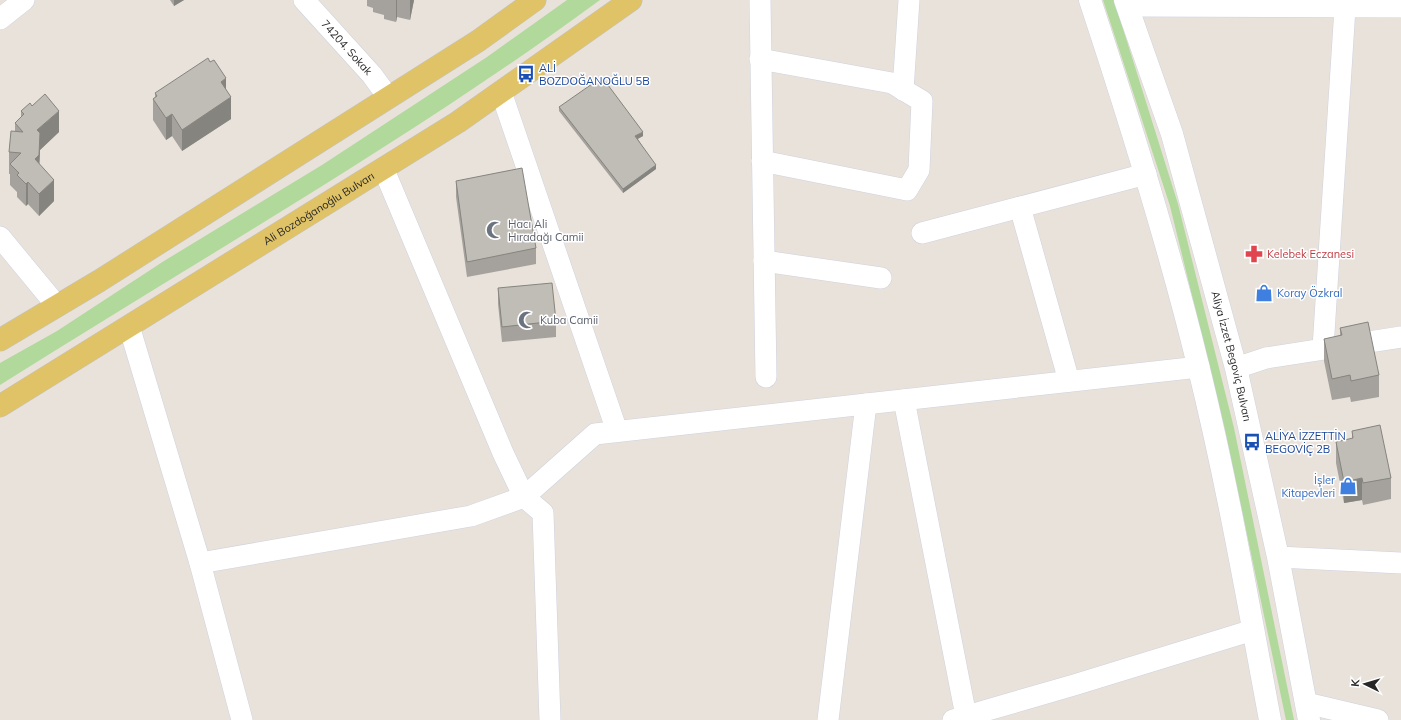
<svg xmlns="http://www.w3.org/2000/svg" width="1401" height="720" viewBox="0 0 1401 720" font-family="Mulish,sans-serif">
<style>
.green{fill:#b0d99b}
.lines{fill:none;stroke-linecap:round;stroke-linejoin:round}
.minor-casing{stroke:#cfd2de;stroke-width:22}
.secondary-casing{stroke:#cfd2de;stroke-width:23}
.primary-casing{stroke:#c3c3c3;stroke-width:23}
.minor{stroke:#fff;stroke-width:21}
.secondary{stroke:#fff;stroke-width:22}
.primary{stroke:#e0c367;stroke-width:22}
.wall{fill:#a5a29d}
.shaded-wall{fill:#86847f}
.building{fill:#c0bcb6;stroke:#86847f}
.labels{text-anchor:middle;stroke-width:3;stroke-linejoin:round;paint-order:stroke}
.street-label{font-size:11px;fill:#272727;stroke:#fff}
.transit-label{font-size:11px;fill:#164399;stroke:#fff;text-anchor:start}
.worship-label{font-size:11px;fill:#5b616d;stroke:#fff;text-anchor:start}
.health-label{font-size:11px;fill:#be3a42;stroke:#fff;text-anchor:start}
.shop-label{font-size:11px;fill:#366cbe;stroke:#fff;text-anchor:start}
</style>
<rect width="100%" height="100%" fill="#e8e2da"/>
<path class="green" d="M567,0H600C408,141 201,258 0,385V363L57,331L164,261L322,165L487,57Z
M1103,0H1114L1178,204L1234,428L1294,720H1286L1225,430L1170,206Z"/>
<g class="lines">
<g class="minor-casing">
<g id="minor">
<path id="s1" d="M304,0L372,75L388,97"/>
<path d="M760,0L766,377"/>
<path d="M1127,6L1401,7"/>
<path d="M0,19L24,0"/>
<path d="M760,59L892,83L922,101L919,170L907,190L762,161"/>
<path d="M903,90L909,0"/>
<path d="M501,92L617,431"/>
<path d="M384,170L503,453L524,497L543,513L550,720"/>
<path d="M1020,207L1069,381"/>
<path d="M922,233L1146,174"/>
<path d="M0,237L57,306"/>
<path d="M764,261L881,278"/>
<path d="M129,326L200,563L242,720"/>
<path d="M1323,348L1345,8"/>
<path d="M1236,368L1266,358L1401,337"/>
<path d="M904,400L966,716"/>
<path d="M1278,557L1401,563"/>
<path d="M200,563L471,516L524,497L595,434L1199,367"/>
<path d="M1306,703L1378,720"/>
<path d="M828,720L866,404"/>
<path d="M953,720L1074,685L1253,630"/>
</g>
</g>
<g class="secondary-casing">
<g id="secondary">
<path d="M1090,0C1130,121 1168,242 1198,365C1227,482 1248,601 1270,720"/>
<path id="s2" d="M1125,0L1172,134L1236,368L1278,557L1309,720"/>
</g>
</g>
<g class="primary-casing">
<g id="primary">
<path d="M0,340L99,281L478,41L535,0"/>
<path id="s3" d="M0,406L458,122L631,0"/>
</g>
</g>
<use href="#minor" class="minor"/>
<use href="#secondary" class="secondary"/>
<use href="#primary" class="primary"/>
</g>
<path class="wall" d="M170,0H184L174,6Z
M367,0H414L410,20L397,17L396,22L384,19V15L373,12V8L367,6Z
M226,89L231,119L182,151L172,136L166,140L153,120V99L155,97V93Z
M559,107L643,136L638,139L656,169L623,193L559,111Z
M21,111L59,132L40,150L39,164L54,201L39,216L28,204L26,206L17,197V192L10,185V174H9V152L15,131V123L21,117Z
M456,181L536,248V264L467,277L456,197Z
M498,288L556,321V337L502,342L498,304Z
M1340,328L1379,375V397L1351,402L1350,397L1332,400L1324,361V339L1340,336Z
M1352,431L1391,478V499L1363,505L1362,500L1344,503L1336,463V442L1352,439Z"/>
<path class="shaded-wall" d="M174,0H184L174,6Z
M396,0H397V17L396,22Z
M410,0H414L410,20Z
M226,78V100L221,82Z
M231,97V119L182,151V130Z
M59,111V132L40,150L39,177L35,159L37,130Z
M172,114V136L166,140V118Z
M643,132V136L635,140V136Z
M656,165V169L623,193V189Z
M54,180V201L39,216V194Z
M28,182V204L26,206V184Z
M1362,478V500L1344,503V482Z"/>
<path class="building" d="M208,58L210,62L214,60L226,78L221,82L231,97L182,130L172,114L166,118L153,99L157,96L155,93Z
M602,77L643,132L635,136L656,165L623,189L559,107Z
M45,94L59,111L37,130L40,133L39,155L35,159L54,180L39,194L28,182L26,184L17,175L19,173L10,164L21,153L9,152L11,131L23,132L15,123L24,114L21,111L30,103L32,106Z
M522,168L536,248L467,262L456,181Z
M552,283L556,321L502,327L498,288Z
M1368,322L1379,375L1351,381L1350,375L1332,379L1324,339L1342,335L1340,328Z
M1380,425L1391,478L1363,483L1362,478L1344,482L1336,442L1353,438L1352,431Z"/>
<defs>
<g id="bus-bare" transform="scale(1.38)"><path d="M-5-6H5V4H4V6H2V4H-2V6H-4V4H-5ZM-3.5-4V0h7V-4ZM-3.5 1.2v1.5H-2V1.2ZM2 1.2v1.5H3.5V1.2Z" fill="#1a4fb4" stroke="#fff" stroke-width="2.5" paint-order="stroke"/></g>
<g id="mosque-bare" transform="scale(1.38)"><path d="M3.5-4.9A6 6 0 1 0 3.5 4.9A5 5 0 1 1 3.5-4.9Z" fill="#6b7280" stroke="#fff" stroke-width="2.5" paint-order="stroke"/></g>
<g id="pharmacy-bare" transform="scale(1.38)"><path d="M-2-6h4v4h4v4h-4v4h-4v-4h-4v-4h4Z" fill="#e0444e" stroke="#fff" stroke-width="2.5" paint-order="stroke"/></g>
<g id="shop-bare" transform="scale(1.38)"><path d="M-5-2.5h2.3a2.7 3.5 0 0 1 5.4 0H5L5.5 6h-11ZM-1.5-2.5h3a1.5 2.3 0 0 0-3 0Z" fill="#3f7fe0" stroke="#fff" stroke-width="2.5" paint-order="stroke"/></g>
</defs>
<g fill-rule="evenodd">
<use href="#bus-bare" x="526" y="74"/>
<use href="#mosque-bare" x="495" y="230"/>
<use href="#pharmacy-bare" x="1254" y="254"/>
<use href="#shop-bare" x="1264" y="293"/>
<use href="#mosque-bare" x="527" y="320"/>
<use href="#bus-bare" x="1252" y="442"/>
<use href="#shop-bare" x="1348" y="486"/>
</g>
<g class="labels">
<g class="street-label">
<text dy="4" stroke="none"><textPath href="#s1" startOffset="64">74204. Sokak</textPath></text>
<text dy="4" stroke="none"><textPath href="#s3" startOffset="375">Ali Bozdoğanoğlu Bulvarı</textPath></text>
<text dy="4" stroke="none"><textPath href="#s2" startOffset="372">Aliya İzzet Begoviç Bulvarı</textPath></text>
</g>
<g class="transit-label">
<text x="539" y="72">ALİ<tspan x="539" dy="13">BOZDOĞANOĞLU 5B</tspan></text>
<text x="1265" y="440">ALİYA İZZETTİN<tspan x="1265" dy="13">BEGOVİÇ 2B</tspan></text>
</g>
<g class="worship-label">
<text x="508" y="228">Hacı Ali<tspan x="508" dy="13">Hıradağı Camii</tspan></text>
<text x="540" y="324">Kuba Camii</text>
</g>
<g class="health-label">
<text x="1267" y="258">Kelebek Eczanesi</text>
</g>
<g class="shop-label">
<text x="1277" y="297">Koray Özkral</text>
<text x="1335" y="484" text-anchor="end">İşler<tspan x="1335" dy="13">Kitapevleri</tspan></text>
</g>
</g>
<g transform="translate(1365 684) rotate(275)" stroke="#ffffff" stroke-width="3" paint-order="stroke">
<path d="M0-3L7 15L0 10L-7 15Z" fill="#272727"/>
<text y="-6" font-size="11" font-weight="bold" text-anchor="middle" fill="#272727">K</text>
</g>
</svg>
